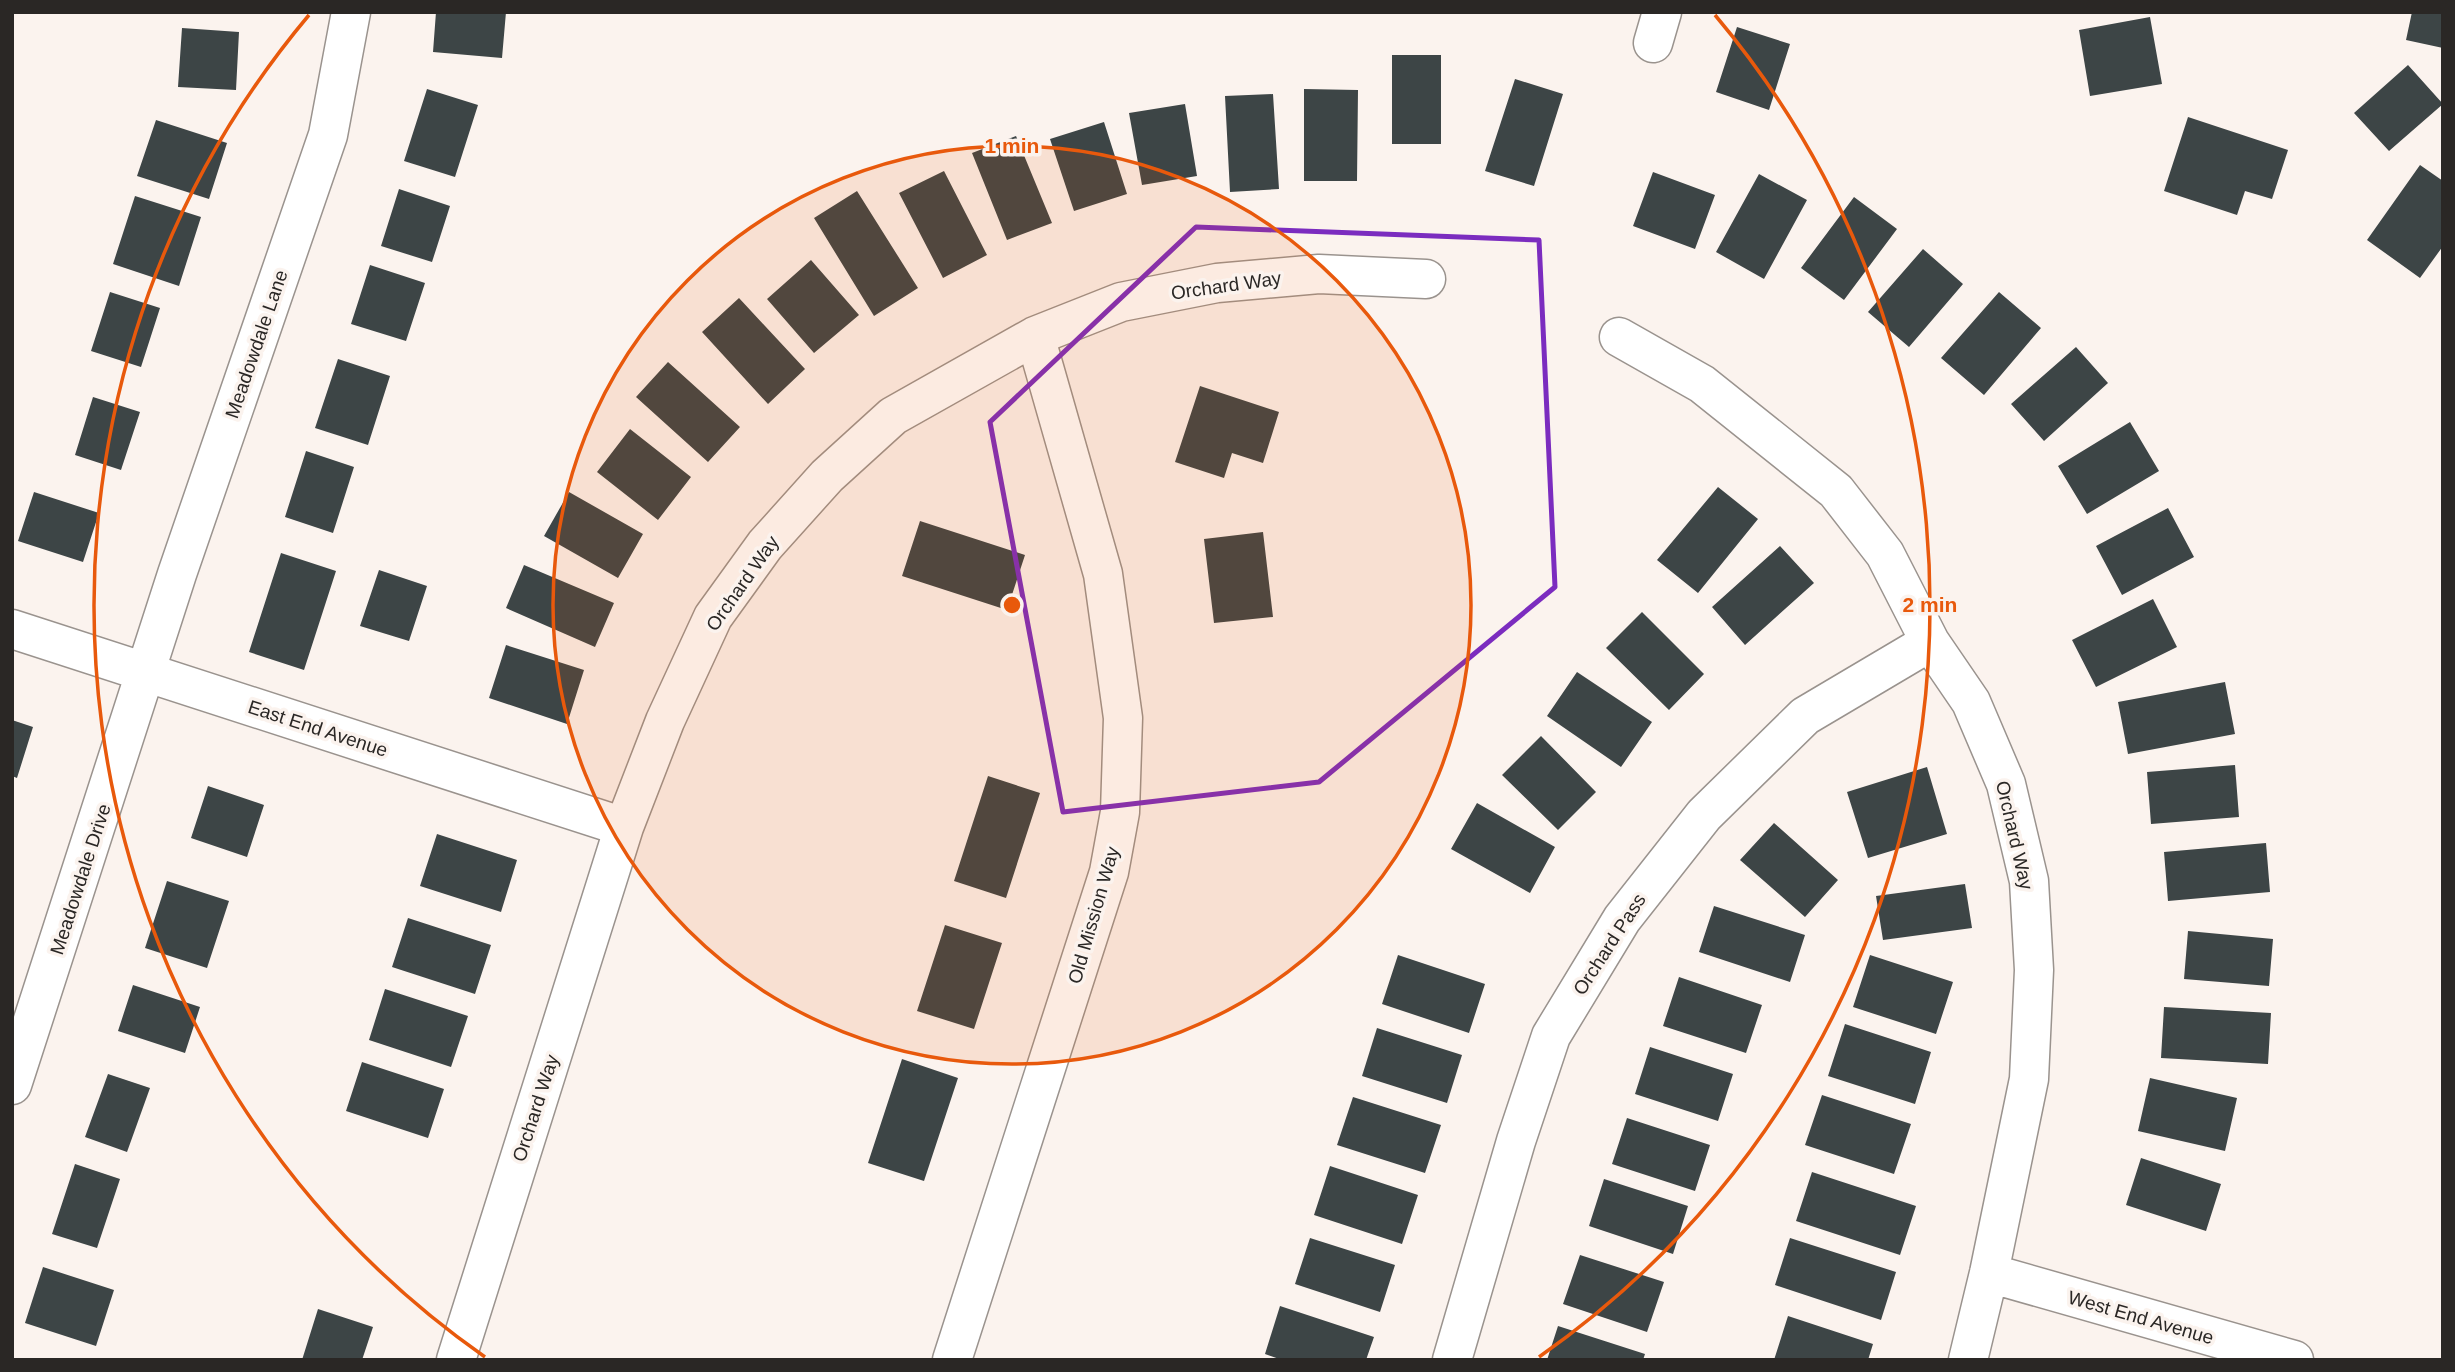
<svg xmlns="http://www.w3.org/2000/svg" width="2455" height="1372" viewBox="0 0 2455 1372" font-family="Arial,sans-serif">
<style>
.building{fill:#3d4546}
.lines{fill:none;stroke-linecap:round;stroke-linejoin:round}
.street-casing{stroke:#9a938e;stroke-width:41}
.street{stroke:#fff;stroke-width:38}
.marked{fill:none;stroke:#7b2cbf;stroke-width:5;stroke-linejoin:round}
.ring{fill:none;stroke:#e8590c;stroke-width:3.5}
.labels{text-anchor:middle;stroke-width:7;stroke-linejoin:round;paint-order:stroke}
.street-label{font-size:19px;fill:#2a2725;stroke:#fbf3ee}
.centre{fill:#e8590c;stroke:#fbf3ee;stroke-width:3.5}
.ring-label{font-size:21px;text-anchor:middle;font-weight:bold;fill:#e8590c;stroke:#fbf3ee;stroke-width:7;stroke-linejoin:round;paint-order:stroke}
</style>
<rect width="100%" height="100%" fill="#fbf3ee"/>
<path class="building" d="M436,12H506L502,58L433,52Z
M2412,12H2443V48L2406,40Z
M2150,17L2162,84L2090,96L2079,30Z
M1737,27L1790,44L1769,110L1716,92Z
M182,28L239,32L236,90L178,87Z
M1392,55H1441V144H1392Z
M2408,65L2443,104L2389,151L2354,113Z
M1515,79L1563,94L1534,186L1485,171Z
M427,89L478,105L455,177L404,161Z
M1304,89L1358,90L1357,181H1304Z
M1273,94L1279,189L1230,192L1225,96Z
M1185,104L1197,176L1142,185L1129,113Z
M2188,117L2288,150L2272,199L2245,191L2237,215L2164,191Z
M156,120L227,143L209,199L137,176Z
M1104,122L1127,194L1074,211L1050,139Z
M1016,136L1052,223L1007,240L972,153Z
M2420,165L2443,181V246L2420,278L2367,240Z
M944,171L987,255L943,278L899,193Z
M1653,172L1715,195L1695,249L1633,226Z
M1759,174L1807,200L1764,279L1716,252Z
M399,189L450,206L432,262L381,246Z
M857,191L918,288L874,316L814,218Z
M135,196L201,217L179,286L113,264Z
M1854,197L1897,229L1844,300L1801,268Z
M1923,249L1963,284L1909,347L1868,312Z
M811,260L859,315L814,353L767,299Z
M370,265L425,283L406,341L351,324Z
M110,292L160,308L141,367L91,351Z
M1999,292L2041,328L1984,395L1941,358Z
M739,298L805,369L768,404L702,332Z
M2076,347L2108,383L2044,441L2011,404Z
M338,359L390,376L368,445L315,428Z
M668,362L740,427L708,462L636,397Z
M1200,386L1279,412L1263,463L1232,453L1224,478L1175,462Z
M93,397L140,412L121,470L75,455Z
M2130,422L2159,471L2087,514L2058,466Z
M630,429L691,477L658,520L597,472Z
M306,451L354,467L333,533L285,517Z
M1718,487L1758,519L1698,593L1657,560Z
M34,492L99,513L83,562L18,541Z
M569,492L643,534L618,578L544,536Z
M2168,508L2194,557L2122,595L2096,546Z
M920,521L1025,555L1007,610L902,576Z
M1263,532L1273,617L1214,623L1204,539Z
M1780,546L1814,583L1745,645L1712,607Z
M281,553L336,571L304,670L249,652Z
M524,565L614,603L595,647L506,608Z
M379,570L427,586L409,641L360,626Z
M2153,599L2177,647L2096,687L2072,640Z
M1642,612L1704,674L1669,710L1606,648Z
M506,645L584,670L567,724L489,698Z
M1577,672L1652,722L1621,767L1547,716Z
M2225,682L2235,734L2128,754L2118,702Z
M12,720L33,727L17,778L12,776Z
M1541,736L1596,792L1558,830L1502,775Z
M2235,765L2239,817L2151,824L2147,772Z
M1927,767L1947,834L1868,858L1847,792Z
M988,776L1040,793L1006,898L954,881Z
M208,786L264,805L247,857L191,838Z
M1477,803L1555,847L1530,893L1451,849Z
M1774,823L1838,880L1805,917L1740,860Z
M437,834L517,860L501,912L420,886Z
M2266,843L2270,892L2168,901L2164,852Z
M167,881L229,901L207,968L145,948Z
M1965,884L1972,928L1883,940L1876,896Z
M1714,906L1805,935L1790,982L1699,952Z
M408,918L491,945L475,994L392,967Z
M945,925L1002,943L974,1029L917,1011Z
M2188,931L2273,939L2269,986L2184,979Z
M1398,955L1485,984L1469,1033L1382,1004Z
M1870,955L1953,982L1936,1034L1853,1007Z
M1679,977L1762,1005L1746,1053L1663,1026Z
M133,985L200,1007L185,1053L118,1031Z
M385,989L468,1016L451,1067L369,1040Z
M2164,1007L2271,1013L2268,1064L2161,1058Z
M1845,1024L1931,1052L1915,1104L1828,1076Z
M1377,1028L1462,1055L1447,1103L1362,1076Z
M1650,1047L1733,1074L1718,1121L1635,1094Z
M902,1059L958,1078L924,1181L868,1163Z
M362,1062L444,1089L428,1138L346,1111Z
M108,1074L150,1088L127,1152L85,1137Z
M2150,1078L2237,1098L2225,1151L2138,1131Z
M1822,1095L1911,1124L1894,1174L1805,1145Z
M1353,1097L1441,1125L1425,1173L1337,1145Z
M1627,1118L1710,1145L1695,1191L1612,1164Z
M2141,1158L2221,1184L2206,1231L2126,1205Z
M75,1164L120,1179L97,1248L52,1234Z
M1330,1166L1418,1195L1402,1244L1314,1215Z
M1812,1172L1916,1206L1900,1255L1796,1221Z
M1604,1179L1688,1206L1673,1254L1589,1226Z
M1310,1238L1395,1265L1380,1312L1295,1284Z
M1790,1238L1896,1272L1881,1320L1775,1285Z
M1580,1255L1664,1282L1647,1332L1563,1304Z
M43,1267L114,1290L96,1346L25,1323Z
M1280,1306L1374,1337L1366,1360H1282L1265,1354Z
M318,1309L373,1327L362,1360H302Z
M1788,1316L1873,1344L1868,1360H1774Z
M1558,1326L1645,1354L1643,1360H1547Z"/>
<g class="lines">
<g class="street-casing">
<path id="street" d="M1653,43L1662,12
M1619,337L1702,384L1836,491L1885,554L1930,642L1971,702L2006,784L2029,881L2034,970L2029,1079L1989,1273L1968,1360
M12,629L624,827
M12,1085L177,574L328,135L351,12
M1989,1273L2294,1360
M456,1360L624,827L665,721L713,617L765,545L827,476L893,416L1035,336L1121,302L1217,283L1319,274L1426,279
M952,1360L1109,872L1120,812L1123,718L1103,574L1035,336
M1452,1360L1516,1141L1551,1036L1622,919L1704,815L1805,716L1930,642"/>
</g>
<use href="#street" class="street"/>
</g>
<path class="marked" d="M1196,227L1539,240L1555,587L1319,782L1063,812L990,422Z"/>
<circle cx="1012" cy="605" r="459" fill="#e8590c" fill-opacity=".12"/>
<g class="ring">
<circle cx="1012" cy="605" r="459"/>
<path d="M485 1357A918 918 0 0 1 309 15M1715 15A918 918 0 0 1 1539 1357"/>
</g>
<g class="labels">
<g class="street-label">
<text transform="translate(1226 285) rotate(-8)" y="7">Orchard Way</text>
<text transform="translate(256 344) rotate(-71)" y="7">Meadowdale Lane</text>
<text transform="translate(742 583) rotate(-55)" y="7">Orchard Way</text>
<text transform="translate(318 728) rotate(18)" y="7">East End Avenue</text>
<text transform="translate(2015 835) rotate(77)" y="7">Orchard Way</text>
<text transform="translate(80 879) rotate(-72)" y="7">Meadowdale Drive</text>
<text transform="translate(1093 915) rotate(-74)" y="7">Old Mission Way</text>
<text transform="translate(1609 944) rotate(-57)" y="7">Orchard Pass</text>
<text transform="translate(535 1108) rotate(-72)" y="7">Orchard Way</text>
<text transform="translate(2141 1317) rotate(16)" y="7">West End Avenue</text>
</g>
</g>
<circle cx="1012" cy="605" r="10" class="centre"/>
<g class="ring-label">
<text x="1012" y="153">1 min</text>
<text x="1930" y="612">2 min</text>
</g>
<rect width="2455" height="1372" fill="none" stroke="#2a2725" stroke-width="28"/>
</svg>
